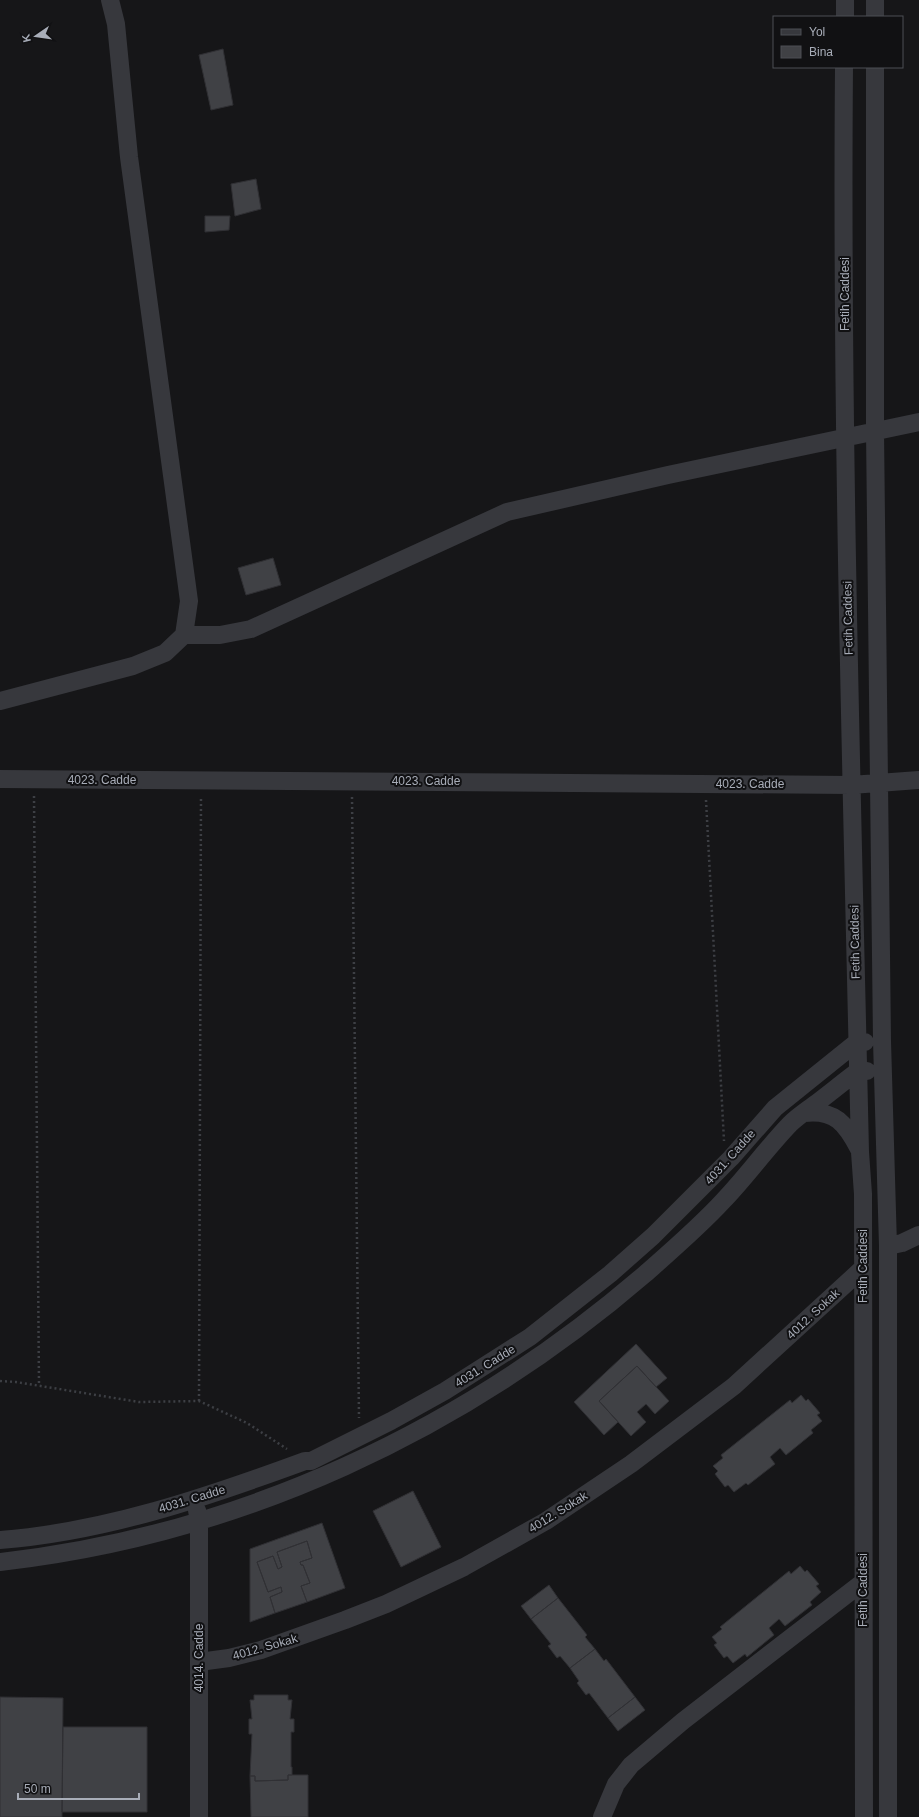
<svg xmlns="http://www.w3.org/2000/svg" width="919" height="1817" viewBox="0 0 919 1817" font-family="Arial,sans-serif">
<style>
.building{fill:#404145;stroke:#303034}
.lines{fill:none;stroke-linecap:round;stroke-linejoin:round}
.path{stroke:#3d3f44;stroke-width:2.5;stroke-dasharray:2 3;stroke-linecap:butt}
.street{stroke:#37383d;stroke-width:18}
.labels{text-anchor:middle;stroke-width:4;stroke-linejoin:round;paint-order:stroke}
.street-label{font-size:12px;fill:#a8adb8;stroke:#111113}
</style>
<rect width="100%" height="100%" fill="#161618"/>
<path class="building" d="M223,49L233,105L211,110L199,55Z
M256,179L261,209L235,216L231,184Z
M205,216H230L229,230L205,232Z
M273,558L281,585L246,595L238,568Z
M636,1344L667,1378L656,1387L637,1366L599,1401L618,1422L604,1435L574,1402Z
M637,1366L669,1401L655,1414L646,1404L637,1412L646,1422L631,1436L599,1401Z
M801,1395L806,1401L808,1399L820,1413L817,1415L822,1421L811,1430L813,1433L786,1455L780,1448L770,1457L775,1464L748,1485L746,1483L734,1492L728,1485L725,1487L715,1474L718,1471L713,1466L723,1458L721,1455L790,1400L792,1403Z
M413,1491L441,1547L401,1567L373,1511Z
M322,1523L345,1588L307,1602L301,1586L310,1583L303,1565H301L300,1562L312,1558L307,1541L277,1552L282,1567L278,1569L273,1556L257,1562L268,1592L281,1587L282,1592L270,1597L275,1613L250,1622V1549Z
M307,1541L312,1558L300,1562L301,1565H303L310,1583L301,1586L307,1602L275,1613L270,1597L282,1592L281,1587L268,1592L257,1562L273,1556L278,1569L282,1567L277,1552Z
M800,1566L805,1572L807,1570L819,1584L816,1586L821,1592L810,1602L812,1605L785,1626L779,1619L769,1628L774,1635L747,1657L745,1654L733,1663L727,1656L724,1658L714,1645L717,1643L712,1637L722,1629L720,1627L789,1571L791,1574Z
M549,1585L558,1598L531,1619L521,1606Z
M558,1598L587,1635L585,1637L595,1649L570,1668L560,1656L557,1658L548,1646L551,1644L531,1619Z
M595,1649L604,1661L606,1659L635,1697L608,1718L589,1693L586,1695L577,1683L579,1681L570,1668Z
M254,1695H288V1700H292L290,1719H294V1732H291V1767H292V1775H288V1780L255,1781V1776H250L252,1734H249V1719H252L250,1700H254Z
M0,1697L63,1698L62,1817H0Z
M635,1697L645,1710L618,1731L608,1718Z
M63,1727H147V1812H62Z
M288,1775H308V1817H251L250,1776H255V1781L288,1780Z"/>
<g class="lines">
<path class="path" d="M34,796L39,1386
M352,797L359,1418
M706,800L724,1141
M0,1381L16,1382L139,1402L199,1401L247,1423L287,1449
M199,1401L201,797"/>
<path class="street" d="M875,0V17
M845,17V0
M844,67C841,429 852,790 860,1152L863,1194L864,1817
M875,67V431L879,783L882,1041L888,1246V1817
M184,635H220L251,629L507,512L668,475L919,422
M0,701L133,666L165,653L184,635L189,601L129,157L116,24L110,0
M0,779L851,785L919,780
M804,1113C835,1109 846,1124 859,1149
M888,1246L902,1243L919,1235
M197,1510L199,1522V1817
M0,1540C105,1532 207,1497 305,1461H311L391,1421L445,1391L530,1337L610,1274L653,1236L731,1158L775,1108L857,1042H865
M0,1562C240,1535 463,1431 645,1274C671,1251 700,1226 723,1201C747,1176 766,1149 790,1124C797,1117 806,1111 814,1105C829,1094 843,1082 858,1071H867
M199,1662L229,1658L261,1650L345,1620L386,1604L464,1567L546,1521L631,1464L734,1386L863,1268
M602,1817L616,1784L631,1765L683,1721L863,1582"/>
</g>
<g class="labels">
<g class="street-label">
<text transform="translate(845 294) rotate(-90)" y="4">Fetih Caddesi</text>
<text transform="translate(848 618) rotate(-91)" y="4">Fetih Caddesi</text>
<text x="102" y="784">4023. Cadde</text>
<text x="426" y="785">4023. Cadde</text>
<text x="750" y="788">4023. Cadde</text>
<text transform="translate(855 942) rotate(-91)" y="4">Fetih Caddesi</text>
<text transform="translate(730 1157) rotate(-48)" y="4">4031. Cadde</text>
<text transform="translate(863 1266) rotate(-90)" y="4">Fetih Caddesi</text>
<text transform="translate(813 1314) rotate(-43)" y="4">4012. Sokak</text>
<text transform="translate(485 1366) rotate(-32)" y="4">4031. Cadde</text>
<text transform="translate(192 1499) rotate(-17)" y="4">4031. Cadde</text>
<text transform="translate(558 1512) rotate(-32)" y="4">4012. Sokak</text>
<text transform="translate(863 1590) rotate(-90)" y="4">Fetih Caddesi</text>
<text transform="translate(265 1647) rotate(-16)" y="4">4012. Sokak</text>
<text transform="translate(199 1658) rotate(-90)" y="4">4014. Cadde</text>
</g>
</g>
<rect x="773" y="16" width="130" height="52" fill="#111113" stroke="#4d4f55"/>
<rect x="781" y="29" width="20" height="6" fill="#37383d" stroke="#4d4f55"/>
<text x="809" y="36" font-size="12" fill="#a8adb8">Yol</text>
<rect x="781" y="46" width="20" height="12" fill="#404145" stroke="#4d4f55"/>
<text x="809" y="56" font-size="12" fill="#a8adb8">Bina</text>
<g transform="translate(36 36) rotate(257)" stroke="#111113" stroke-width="3" paint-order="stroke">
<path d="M0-3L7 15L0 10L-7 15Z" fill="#a8adb8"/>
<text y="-6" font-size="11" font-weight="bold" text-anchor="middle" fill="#a8adb8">K</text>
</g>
<path d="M18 1793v6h121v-6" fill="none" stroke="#a8adb8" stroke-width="2"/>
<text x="24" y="1793" font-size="12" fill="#a8adb8" stroke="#111113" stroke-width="3" paint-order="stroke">50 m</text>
</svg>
